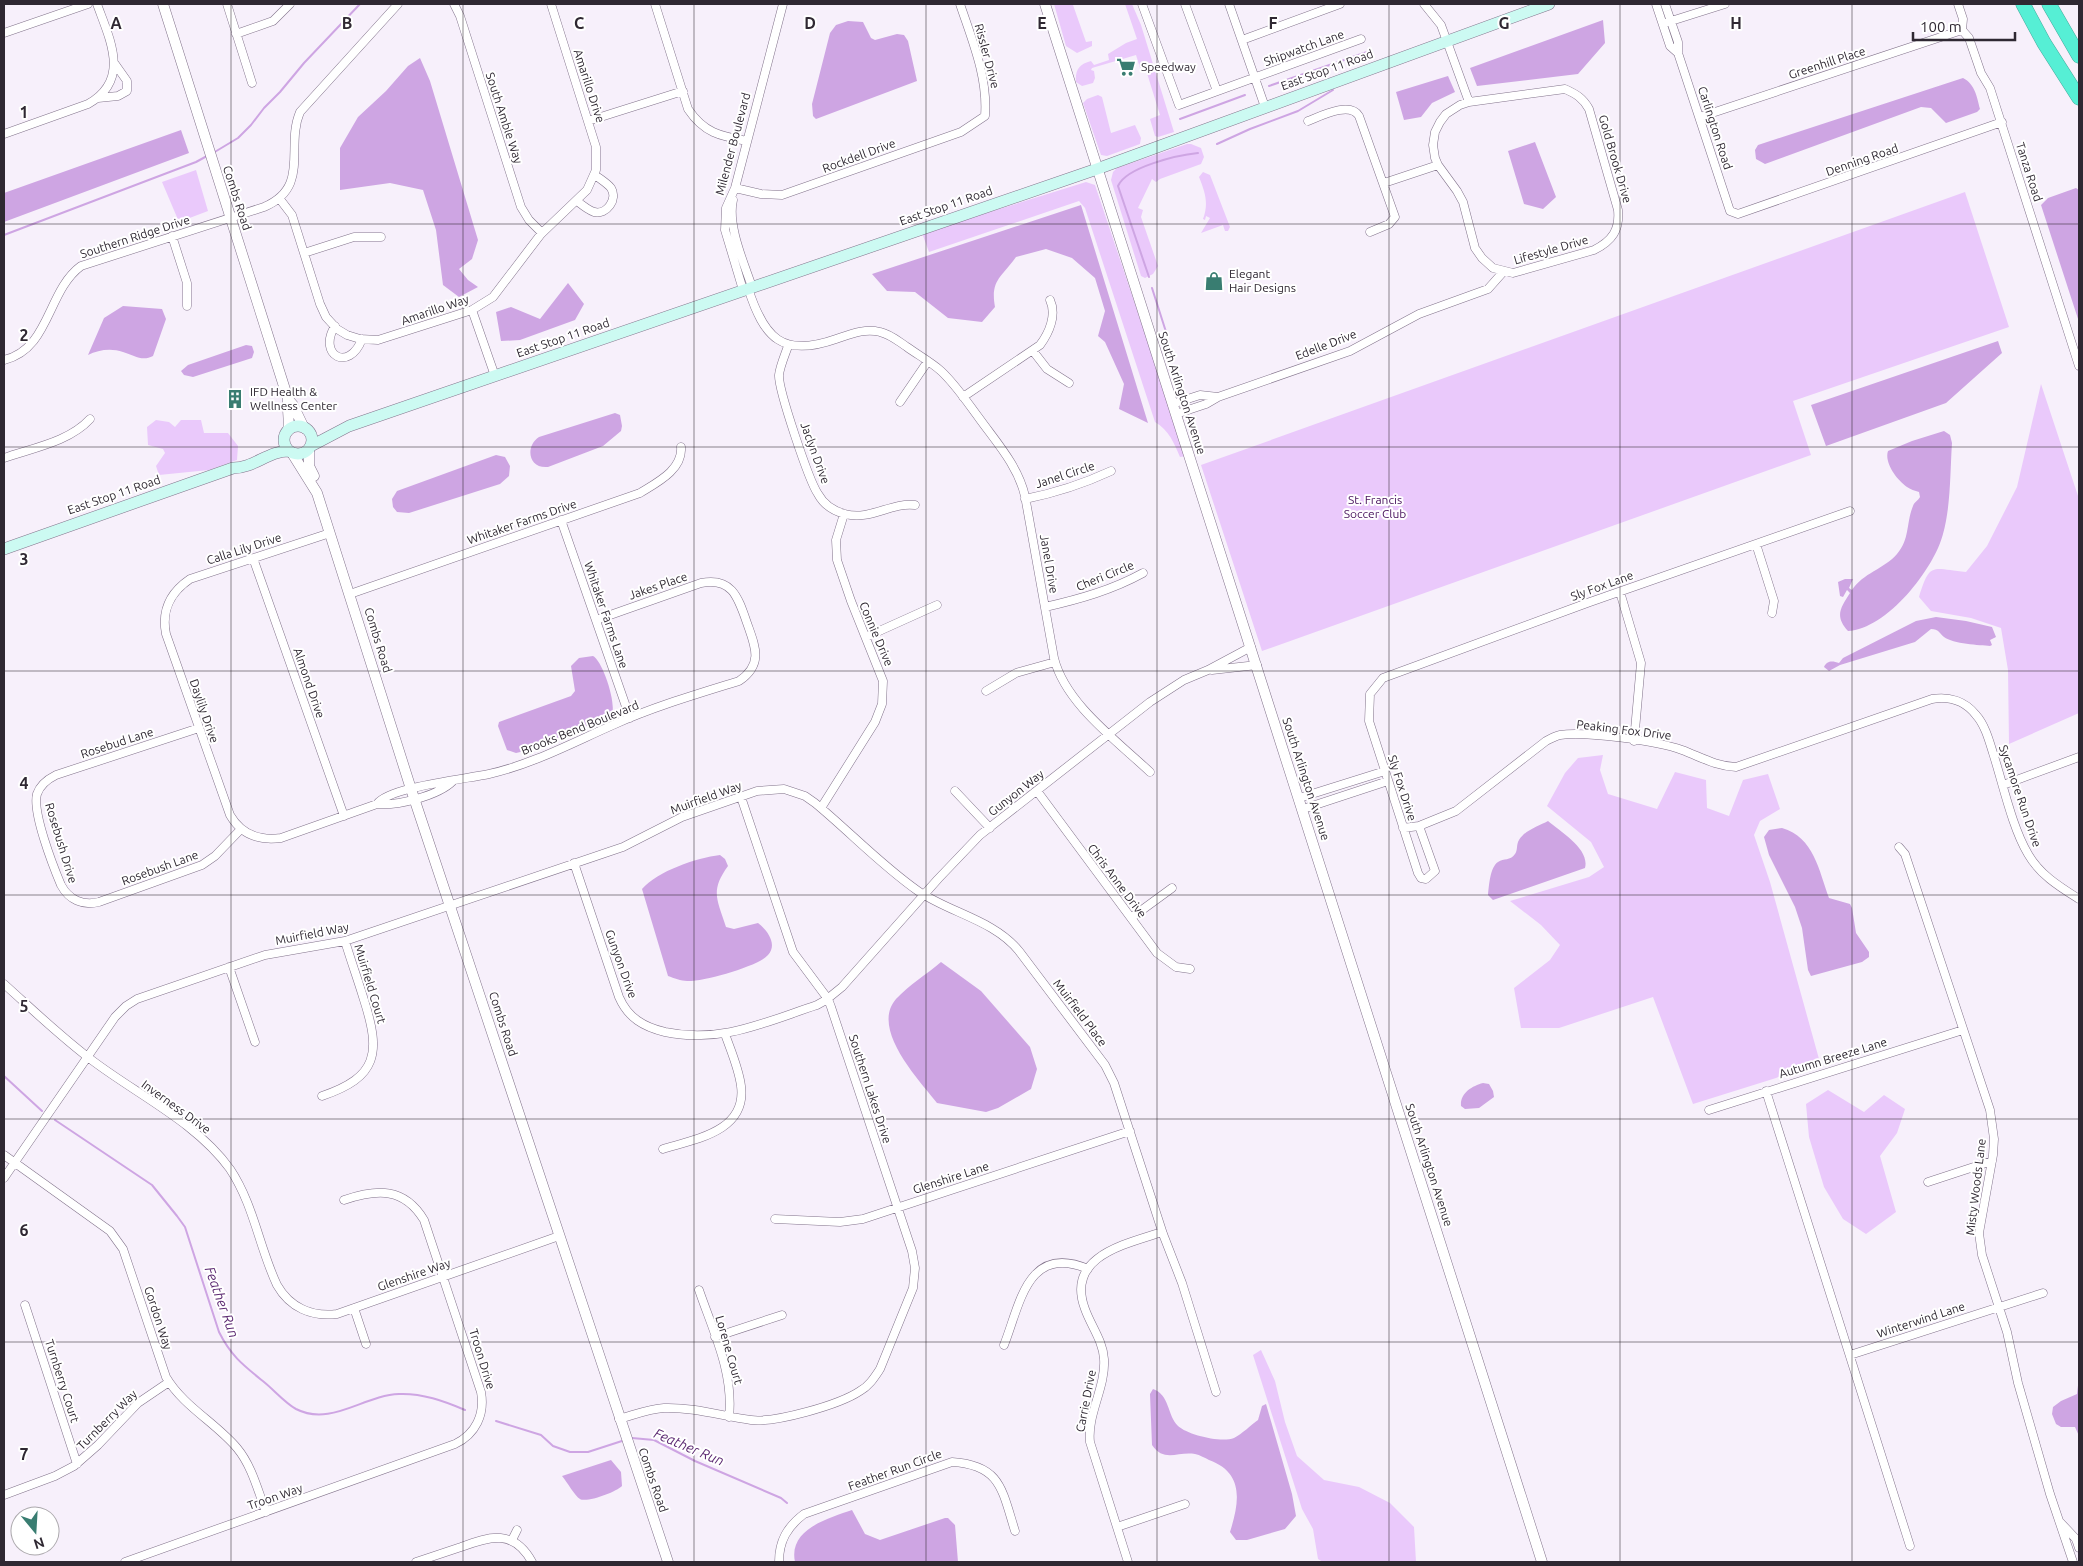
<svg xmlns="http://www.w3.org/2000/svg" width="2083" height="1566" viewBox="0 0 2083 1566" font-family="Ubuntu,sans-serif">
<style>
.green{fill:#eac9fb}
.water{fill:#cea5e3}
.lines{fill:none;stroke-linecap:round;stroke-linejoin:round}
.stream{stroke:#cea5e3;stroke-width:2}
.minor-casing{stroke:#82738b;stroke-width:9}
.tertiary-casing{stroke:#82738b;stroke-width:11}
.secondary-casing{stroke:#82738b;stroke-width:12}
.motorway-casing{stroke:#48a99c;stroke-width:15}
.minor{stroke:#fff;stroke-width:8}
.tertiary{stroke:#fff;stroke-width:10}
.secondary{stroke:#ccfaf2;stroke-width:11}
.motorway{stroke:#56efd5;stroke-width:14}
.grid{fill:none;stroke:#2f2832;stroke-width:1;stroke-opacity:0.55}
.labels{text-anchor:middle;stroke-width:4;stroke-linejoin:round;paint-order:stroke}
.street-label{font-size:12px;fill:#2f2832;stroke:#fff}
.poi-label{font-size:12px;fill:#2f2832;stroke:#fff;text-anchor:start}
.park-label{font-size:12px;fill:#46105b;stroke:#fff}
.water-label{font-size:14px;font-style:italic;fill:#5b2871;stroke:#fff}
.grid-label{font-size:16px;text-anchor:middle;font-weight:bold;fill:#2f2832;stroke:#fff;stroke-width:4;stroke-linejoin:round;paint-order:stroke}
</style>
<rect width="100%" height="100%" fill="#f7f0fb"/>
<path class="green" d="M1054,4H1075L1073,5L1086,42L1092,41V46L1077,53L1066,46Z
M1125,4H1132L1141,25L1174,132L1158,137L1155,136L1150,119L1160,115L1146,70L1141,71L1136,55L1092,68L1091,70L1094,71L1095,78L1093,83L1082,86L1076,82C1075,70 1079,64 1091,61L1094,65L1109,60L1108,54L1126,43L1137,39Z
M1098,95L1102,97L1111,133L1135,125L1141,138L1140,144L1107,156L1101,155L1083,103L1087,99Z
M1187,144H1191L1201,148L1204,157L1201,164L1160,179L1156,182L1152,179L1138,208L1143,210L1141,217L1158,266L1153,274L1145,278L1141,276L1111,180L1113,172L1117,168Z
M196,170L208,211L179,222L162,182Z
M1203,172L1210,175L1230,227L1228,231H1225L1223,225L1201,233L1210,218L1206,216L1205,220L1203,219C1209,203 1205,192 1199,177Z
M1086,182L1095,185L1186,456L1180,457C1174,443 1169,430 1155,422L1085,208L1079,201L929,252L922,233Z
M1965,192L2009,327L1793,401L1811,455L1262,651L1201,465Z
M2041,384L2079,499V713L2009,744L2008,670L2001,628L1971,618L1931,611L1919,597C1930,561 1932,569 1966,572L1987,546L2017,487Z
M156,420L169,422L175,427L181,420H201L204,433H228L238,446L237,460L209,470L159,475L156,466L165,453L163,449L148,445L147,427Z
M1603,755L1600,770L1608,794L1657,809L1675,772L1706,780L1707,808L1729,816L1743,780L1768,774L1780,809L1760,821L1754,835L1770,882L1819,1059L1776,1078L1693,1104L1653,997L1559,1028H1521L1514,988L1550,960L1560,945L1541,925L1510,901L1589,877L1604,867L1591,842L1547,806L1565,773L1578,758Z
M1828,1090L1864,1112L1884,1095L1905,1109L1897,1133L1880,1156L1896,1212L1866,1234L1843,1219L1824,1187L1809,1137L1806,1104Z
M1261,1350L1275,1381L1285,1422L1297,1456L1324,1480L1359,1487L1390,1503L1414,1527L1416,1562H1323L1318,1559L1313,1529L1302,1509L1253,1355Z"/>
<path class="water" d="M1603,20L1605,43L1578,74L1477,86L1470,68Z
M848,21L863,22L871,38L875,40L897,34L904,35L908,41L917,81L816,119L813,116L812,104L830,33L836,25Z
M420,58L430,81L478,240L472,259L459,269L468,280L478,287L459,297L443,285L436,230L423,190L390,183L340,190V148L358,117L386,91L408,66Z
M1448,76L1455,92L1432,103L1421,117L1404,120L1396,92Z
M1963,78C1975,84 1977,97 1980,109L1977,112L1946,123L1931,108L1921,107L1765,164L1756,159L1755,150L1758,145Z
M181,130L189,153L4,222V193Z
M1535,142L1556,197L1543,209L1524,204L1508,151Z
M2076,188L2079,190V322L2041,205L2048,198Z
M1081,205L1148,423L1119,409L1124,384L1105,342L1098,336L1105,311L1095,278L1072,258L1046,249L1016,257C1002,277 990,280 995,307L982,322L948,318L915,292L887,291L872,274Z
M568,283L584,304L575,320L520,340L501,341L496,312L511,307L540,319Z
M123,306L162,309L166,319L153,356C142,362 134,355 123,352C111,348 98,350 88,355L104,318Z
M1998,341L2002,353L1946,403L1826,446L1811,405Z
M246,345L252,346L254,352L252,358L193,377L184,375L181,371L188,365Z
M615,413L620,415L622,426L621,431L603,446L548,467C528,469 525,446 539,437Z
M1944,431L1950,435L1952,443C1950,472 1951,505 1943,534C1934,569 1887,629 1848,631C1834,616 1841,607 1850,593L1847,590L1843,597L1840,596L1838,582L1845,579H1853L1849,588L1852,590C1863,573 1884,569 1897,554C1910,539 1906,523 1913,506C1914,502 1918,501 1920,497L1919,492C1915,491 1910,489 1907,487C1897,480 1884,463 1888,451L1912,441Z
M496,455L505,457L510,466L509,476L500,484L409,513L397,512L393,507L392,499L397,491Z
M1936,617L1966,621L1992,627L1996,637L1990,640L1992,645L1990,646C1980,645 1953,644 1944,637C1939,633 1939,629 1931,629L1915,642L1840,665L1829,671L1824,667C1827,660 1833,661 1839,663L1843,658L1916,621Z
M593,656C603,661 618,707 611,716L529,750L516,753L507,750L498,726L499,722L571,696L575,691L571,666L579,658Z
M1548,821C1561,832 1590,849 1585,868L1493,900L1488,895C1489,886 1490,867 1498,862C1504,858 1510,861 1515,854C1518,850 1516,845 1519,840C1525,830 1539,826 1548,821Z
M1782,828C1814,837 1819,871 1829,898L1850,904L1852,908L1856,933L1869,952V957L1862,962L1811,976L1808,970L1802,928L1795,907L1769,855L1764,837L1769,830Z
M720,855L725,859L728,866C710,891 717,899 726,927L734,929L758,923C767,930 778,944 768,955C759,966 702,982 687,981C681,981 674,978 668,976L642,889C658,871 696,858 720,855Z
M941,962L981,991L1030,1047L1037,1069L1031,1089L998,1108L986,1112L937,1103C919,1080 870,1029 896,999C909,985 927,974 941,962Z
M1483,1083L1489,1084L1493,1091L1494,1097L1479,1108L1465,1109L1461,1106C1460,1093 1472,1086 1483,1083Z
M2079,1377V1436L2075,1427H2061L2056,1424L2052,1414L2053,1407L2061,1401L2077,1394Z
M1153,1389C1170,1395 1167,1415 1178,1426C1188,1435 1221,1443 1234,1438C1242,1434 1251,1425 1258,1420L1262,1406L1266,1404L1292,1494L1296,1516L1285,1529L1247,1540H1236L1230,1532C1239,1503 1245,1473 1209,1460C1205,1458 1200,1455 1195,1454C1178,1451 1164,1463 1152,1445L1150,1394Z
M611,1460L621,1472L622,1486C616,1492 587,1503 580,1499C575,1496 567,1482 562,1476Z
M852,1510L865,1534L880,1540L945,1518H948L955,1525L958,1562H795C788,1529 829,1518 852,1510Z"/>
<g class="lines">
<path class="stream" d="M1269,86L1367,52
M1180,119L1245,95
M1217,144L1250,129L1298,111L1333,90
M213,153L238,138L251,125L264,108L280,92L304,63L360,4
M4,235L196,162L207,156
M1149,277L1118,186C1126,167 1178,155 1198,153
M1152,288L1167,335
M4,1076L42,1111
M55,1120L152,1185L177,1216L185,1227L219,1332C231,1356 243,1365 264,1382C274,1390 285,1403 296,1409C331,1427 364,1395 399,1394C422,1393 444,1401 465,1410
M496,1421L541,1435L553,1446L570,1452H588L625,1440
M632,1438L654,1440L695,1461L781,1498L787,1503"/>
<g class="minor-casing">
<path id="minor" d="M227,4L252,83
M454,4L460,16L521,207L529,220L542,233
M655,4L688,109C704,133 720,136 747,141
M1142,4L1179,105L1361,39
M1185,4L1217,91
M1229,4L1265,107
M1424,4L1441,25L1469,102
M1656,4L1670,46L1678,53V42L1665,4
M1958,4L1963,19L1962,30L1969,38L1981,73L1990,88L2079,366
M1668,22L1725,4
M4,33L88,4
M236,34L273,21L290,4
M1242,40L1340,4
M1678,53L1730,211L1738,214L2002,122
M1565,89C1576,94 1583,98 1589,109L1618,210C1620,230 1612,241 1594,250L1513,273L1493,268L1482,258L1475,248L1463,202L1457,191L1438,165L1435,158L1433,145L1435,132L1440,122L1446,114L1460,105L1469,102Z
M98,98L118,96L127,91V81L115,64
M1700,117L1962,30
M588,121L683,91
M1308,121C1321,116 1350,101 1359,116L1395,217L1389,224L1370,232
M4,134L88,104C131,80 110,40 97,4
M1384,183L1438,165
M735,188L761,194L782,195L961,132L985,116C988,77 972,40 960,4
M279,198L292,215L320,304L326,317L337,329L347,335L360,339L378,340L472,310L493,297L541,234L587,190L596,170V147L551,4
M733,200C727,225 744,263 752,287
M577,201C582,205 588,210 594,212C607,215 618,199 611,188C607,183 600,179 595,175
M172,236L187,283V306
M304,253L354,237H381
M748,288C764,338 782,358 836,339C851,334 865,328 880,332C890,334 898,341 907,347C918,355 931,362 941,371C956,385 967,402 979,418C997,443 1018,466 1025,496L1054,658C1065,703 1116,740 1150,772
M743,290L725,230L726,208L735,188L783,4
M472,310L495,376
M335,326C317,355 349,373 362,339
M788,346C785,355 780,366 779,375C778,389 809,481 818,494C824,505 833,511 845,514C870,521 891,502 915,505
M1033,351L1047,369L1069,383
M4,360C50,349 47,291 81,266L264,207C311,187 285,147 300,112L398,4
M963,397L1040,345C1049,333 1057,315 1050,300
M900,402L928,361
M1172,404L1200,395L1218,397
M1176,414L1206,404L1218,397L1350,351L1419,314L1488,289L1504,271
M4,458C32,448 69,442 90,419
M1025,499C1055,493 1083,484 1111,471
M561,520L630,718
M330,533L190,579C171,592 161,609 166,634L230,815C241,834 259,841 281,838L377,804C397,806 438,796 453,781
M1756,544L1774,601L1772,613
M253,558L344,816
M1620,592L1641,663L1634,741
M350,594L640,493C656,483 683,470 681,447
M1045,607C1080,599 1112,590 1143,573
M866,637L937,605
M1212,670L1257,665
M986,691L1016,673L1055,662
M199,728L56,775C48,779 40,785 37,794C32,812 53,866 61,885C69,900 83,906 99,902L202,865L215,856L241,829
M2003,785L2079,757
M955,791L990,828
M1037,791L1157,953L1176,967L1190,969
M1299,798L1385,771
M377,804C389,787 466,779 489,774C533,764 572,743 613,725C653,707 697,694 739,681C764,664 755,646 747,623C738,597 732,577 701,583L596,620
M821,808L875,722L882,704L883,681L851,601L837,560L836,540L844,514
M1303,809L1388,781
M1419,826L1435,871L1426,879L1421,878L1418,873L1369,721L1370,694L1383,678L1590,602L1850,511
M1403,828L1419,826L1456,811L1546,741C1550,739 1555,736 1560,735C1584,731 1658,741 1682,750C1701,757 1715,766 1736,767L1932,699C1949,696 1965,701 1976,715C1985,725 1989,740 1993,753C2003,784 2012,827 2028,854C2040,875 2060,887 2079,899
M1899,847L1905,854L1990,1110L1994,1139L1993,1155L1979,1233L1982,1255L2007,1332L2018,1383L2050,1494L2073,1562
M574,863L619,997C628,1018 644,1027 665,1032C721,1044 765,1022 817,1005L826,1000L842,987L938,879L980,835L1150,702L1184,680L1208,670L1251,647
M1131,918L1172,888
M229,967L255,1042
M4,984C33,1010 62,1038 93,1061C138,1095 197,1123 230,1169C254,1205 259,1247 277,1285C290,1308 312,1317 337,1314L559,1236
M1766,1091L1910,1546
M322,1096C378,1077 381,1053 364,1000C358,980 351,961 345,941
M1709,1110L1963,1030
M663,1149C696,1139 747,1131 741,1086C739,1069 731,1051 725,1034
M4,1155L110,1231L123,1249L166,1377C183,1406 216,1423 237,1448C252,1466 258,1491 266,1512
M4,1178L115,1017L126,1006L137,999L265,955L345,941L623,847L682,817L757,791L784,789L805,796L815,803C850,832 881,865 918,891C950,913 994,920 1019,951L1105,1065L1114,1083L1163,1234L1182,1283L1216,1392
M1928,1182L1992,1161
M775,1219L840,1222L863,1219L1130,1131
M699,1290C713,1331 734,1373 729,1417
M25,1305L77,1464
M354,1308L366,1344
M715,1337L782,1315
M1004,1345C1020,1305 1027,1243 1088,1269
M1850,1355L2043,1293
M619,1419C634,1415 648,1409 664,1408C693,1407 722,1416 751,1420C775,1423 839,1405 860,1391C869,1386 874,1378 880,1369L913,1288L915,1268L912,1251L831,1007L828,999L793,952L741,797
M4,1495L55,1476L74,1466L98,1445L138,1403L169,1382
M2060,1522L2076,1539L2079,1548
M1117,1527L1185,1504
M512,1540L517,1530
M125,1562L455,1444C476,1434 485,1414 481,1392L424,1220C404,1187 377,1189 344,1200
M416,1562C431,1557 446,1552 461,1547C490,1536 514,1529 532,1562
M779,1562C779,1541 787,1527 804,1514L952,1462C1001,1465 1002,1490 1015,1531
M1128,1562L1090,1442C1087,1414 1106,1387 1104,1359C1103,1341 1091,1326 1085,1309C1065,1256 1126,1244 1162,1232"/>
</g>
<g class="tertiary-casing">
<path id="tertiary" d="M163,4L288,399C287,411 290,420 288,431
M1045,4L1542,1562
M288,399L293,405L304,428
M309,450V466L314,476
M292,453L317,493L411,789L668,1562"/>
</g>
<g class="secondary-casing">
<path id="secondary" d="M284 440a14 14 0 1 1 28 0a14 14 0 1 1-28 0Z
M311,446L349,426L1097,169L1549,4
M4,549L233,468C254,468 268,451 289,451"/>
</g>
<g class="motorway-casing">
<path id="motorway" d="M2023,4L2044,43L2079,98
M2049,4L2079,56"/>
</g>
<use href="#minor" class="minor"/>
<use href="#tertiary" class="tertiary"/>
<use href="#secondary" class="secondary"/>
<use href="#motorway" class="motorway"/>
</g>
<path class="grid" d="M231,4V1562M463,4V1562M694,4V1562M926,4V1562M1157,4V1562M1389,4V1562M1620,4V1562M1852,4V1562M4,224H2079M4,447H2079M4,671H2079M4,895H2079M4,1119H2079M4,1342H2079"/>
<defs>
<g id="supermarket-bare" transform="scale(1.5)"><path d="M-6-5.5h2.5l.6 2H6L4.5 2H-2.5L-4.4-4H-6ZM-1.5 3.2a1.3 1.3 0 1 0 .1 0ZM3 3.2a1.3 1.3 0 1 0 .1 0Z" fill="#397d71" stroke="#fff" stroke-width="2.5" paint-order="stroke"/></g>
<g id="shop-bare" transform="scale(1.5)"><path d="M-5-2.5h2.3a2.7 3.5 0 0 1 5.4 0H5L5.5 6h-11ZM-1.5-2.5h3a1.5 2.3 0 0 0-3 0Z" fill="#397d71" stroke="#fff" stroke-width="2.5" paint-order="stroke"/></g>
<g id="building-bare" transform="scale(1.5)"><path d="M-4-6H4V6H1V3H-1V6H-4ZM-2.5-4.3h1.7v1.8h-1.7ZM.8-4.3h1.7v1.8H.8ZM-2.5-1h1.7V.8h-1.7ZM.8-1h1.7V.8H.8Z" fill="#397d71" stroke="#fff" stroke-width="2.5" paint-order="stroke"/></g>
</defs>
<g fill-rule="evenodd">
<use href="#supermarket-bare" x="1126" y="67"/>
<use href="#shop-bare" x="1214" y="281"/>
<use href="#building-bare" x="235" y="399"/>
</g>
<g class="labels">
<g class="street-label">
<text transform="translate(1304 48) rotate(-20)" y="4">Shipwatch Lane</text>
<text transform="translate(987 56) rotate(75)" y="4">Rissler Drive</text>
<text transform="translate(1827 63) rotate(-18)" y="4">Greenhill Place</text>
<text transform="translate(1327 70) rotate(-20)" y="4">East Stop 11 Road</text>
<text transform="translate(589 86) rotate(72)" y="4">Amarillo Drive</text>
<text transform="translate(504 118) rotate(72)" y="4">South Amble Way</text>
<text transform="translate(1715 128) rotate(72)" y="4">Carlington Road</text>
<text transform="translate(733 144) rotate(-75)" y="4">Milender Boulevard</text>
<text transform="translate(859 156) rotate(-20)" y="4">Rockdell Drive</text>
<text transform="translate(1615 159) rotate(74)" y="4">Gold Brook Drive</text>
<text transform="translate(1862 160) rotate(-19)" y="4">Denning Road</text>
<text transform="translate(2029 172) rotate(72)" y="4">Tanza Road</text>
<text transform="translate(237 198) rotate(72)" y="4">Combs Road</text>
<text transform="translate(946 206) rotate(-19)" y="4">East Stop 11 Road</text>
<text transform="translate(135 237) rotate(-18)" y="4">Southern Ridge Drive</text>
<text transform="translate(1551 250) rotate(-16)" y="4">Lifestyle Drive</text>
<text transform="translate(435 310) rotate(-19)" y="4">Amarillo Way</text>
<text transform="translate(563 338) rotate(-19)" y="4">East Stop 11 Road</text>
<text transform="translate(1326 345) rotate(-21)" y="4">Edelle Drive</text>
<text transform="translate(1182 393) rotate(72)" y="4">South Arlington Avenue</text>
<text transform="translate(815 453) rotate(70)" y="4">Jaclyn Drive</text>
<text transform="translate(1065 475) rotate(-18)" y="4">Janel Circle</text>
<text transform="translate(114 495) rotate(-19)" y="4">East Stop 11 Road</text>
<text transform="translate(522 522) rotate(-19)" y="4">Whitaker Farms Drive</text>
<text transform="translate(244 549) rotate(-18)" y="4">Calla Lily Drive</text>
<text transform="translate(1049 564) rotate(80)" y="4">Janel Drive</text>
<text transform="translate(1105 576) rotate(-22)" y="4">Cheri Circle</text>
<text transform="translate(658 586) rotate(-19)" y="4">Jakes Place</text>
<text transform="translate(1602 586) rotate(-20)" y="4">Sly Fox Lane</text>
<text transform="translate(606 615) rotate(71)" y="4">Whitaker Farms Lane</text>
<text transform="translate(876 634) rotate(67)" y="4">Connie Drive</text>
<text transform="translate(378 640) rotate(73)" y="4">Combs Road</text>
<text transform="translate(309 683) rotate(71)" y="4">Almond Drive</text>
<text transform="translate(204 711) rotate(71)" y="4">Daylily Drive</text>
<text transform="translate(580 728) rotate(-22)" y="4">Brooks Bend Boulevard</text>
<text transform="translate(1624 730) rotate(7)" y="4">Peaking Fox Drive</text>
<text transform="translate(117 743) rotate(-18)" y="4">Rosebud Lane</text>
<text transform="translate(1306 779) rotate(72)" y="4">South Arlington Avenue</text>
<text transform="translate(1402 788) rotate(72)" y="4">Sly Fox Drive</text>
<text transform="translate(1016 793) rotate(-38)" y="4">Gunyon Way</text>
<text transform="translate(2020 796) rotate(71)" y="4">Sycamore Run Drive</text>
<text transform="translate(706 798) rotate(-20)" y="4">Muirfield Way</text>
<text transform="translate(61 843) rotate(73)" y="4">Rosebush Drive</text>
<text transform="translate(160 868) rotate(-20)" y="4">Rosebush Lane</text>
<text transform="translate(1117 881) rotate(53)" y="4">Chris Anne Drive</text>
<text transform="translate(312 934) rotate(-11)" y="4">Muirfield Way</text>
<text transform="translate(621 964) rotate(70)" y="4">Gunyon Drive</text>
<text transform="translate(370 984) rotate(73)" y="4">Muirfield Court</text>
<text transform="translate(1080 1013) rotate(53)" y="4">Muirfield Place</text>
<text transform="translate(503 1024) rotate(72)" y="4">Combs Road</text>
<text transform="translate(1833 1058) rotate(-17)" y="4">Autumn Breeze Lane</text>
<text transform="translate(870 1089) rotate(72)" y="4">Southern Lakes Drive</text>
<text transform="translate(176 1107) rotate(36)" y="4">Inverness Drive</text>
<text transform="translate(1429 1165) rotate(72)" y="4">South Arlington Avenue</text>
<text transform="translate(951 1178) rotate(-18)" y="4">Glenshire Lane</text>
<text transform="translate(1976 1187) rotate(-83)" y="4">Misty Woods Lane</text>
<text transform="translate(414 1275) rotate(-19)" y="4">Glenshire Way</text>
<text transform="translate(158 1318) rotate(72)" y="4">Gordon Way</text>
<text transform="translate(1921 1320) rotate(-18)" y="4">Winterwind Lane</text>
<text transform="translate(729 1350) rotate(74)" y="4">Lorene Court</text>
<text transform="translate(482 1359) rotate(73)" y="4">Troon Drive</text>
<text transform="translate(62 1381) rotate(72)" y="4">Turnberry Court</text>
<text transform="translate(1086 1401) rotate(-79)" y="4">Carrie Drive</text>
<text transform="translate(107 1420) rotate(-45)" y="4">Turnberry Way</text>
<text transform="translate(895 1470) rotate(-20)" y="4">Feather Run Circle</text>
<text transform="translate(653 1480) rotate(71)" y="4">Combs Road</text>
<text transform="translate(275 1497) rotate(-19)" y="4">Troon Way</text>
</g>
<g class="poi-label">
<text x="1141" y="71">Speedway</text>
<text x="1229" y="278">Elegant<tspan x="1229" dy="14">Hair Designs</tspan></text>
<text x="250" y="396">IFD Health &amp;<tspan x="250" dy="14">Wellness Center</tspan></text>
</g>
<g class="park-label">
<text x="1375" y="504">St. Francis<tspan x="1375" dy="14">Soccer Club</tspan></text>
</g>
<g class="water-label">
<text transform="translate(222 1302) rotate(70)" y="5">Feather Run</text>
<text transform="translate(689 1447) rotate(23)" y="5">Feather Run</text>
</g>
</g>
<g class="grid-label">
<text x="116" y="29">A</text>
<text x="347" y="29">B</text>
<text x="579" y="29">C</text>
<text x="810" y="29">D</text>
<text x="1042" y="29">E</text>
<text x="1273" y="29">F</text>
<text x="1504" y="29">G</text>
<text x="1736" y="29">H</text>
<text x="24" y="118">1</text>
<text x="24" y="341">2</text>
<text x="24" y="565">3</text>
<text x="24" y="789">4</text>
<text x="24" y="1012">5</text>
<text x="24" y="1236">6</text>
<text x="24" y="1460">7</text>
</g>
<rect width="2083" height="1566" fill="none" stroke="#2f2832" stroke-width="10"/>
<g transform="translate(35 1531) rotate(162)"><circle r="24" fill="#ffffff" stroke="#aca9ad"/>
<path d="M0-4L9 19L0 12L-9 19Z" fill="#397d71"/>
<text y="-8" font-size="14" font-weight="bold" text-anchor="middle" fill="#2f2832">N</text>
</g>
<path d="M1913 32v8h102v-8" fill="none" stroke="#2f2832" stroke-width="2.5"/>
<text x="1920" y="32" font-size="15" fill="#2f2832" stroke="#ffffff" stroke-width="4" paint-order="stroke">100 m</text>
</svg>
